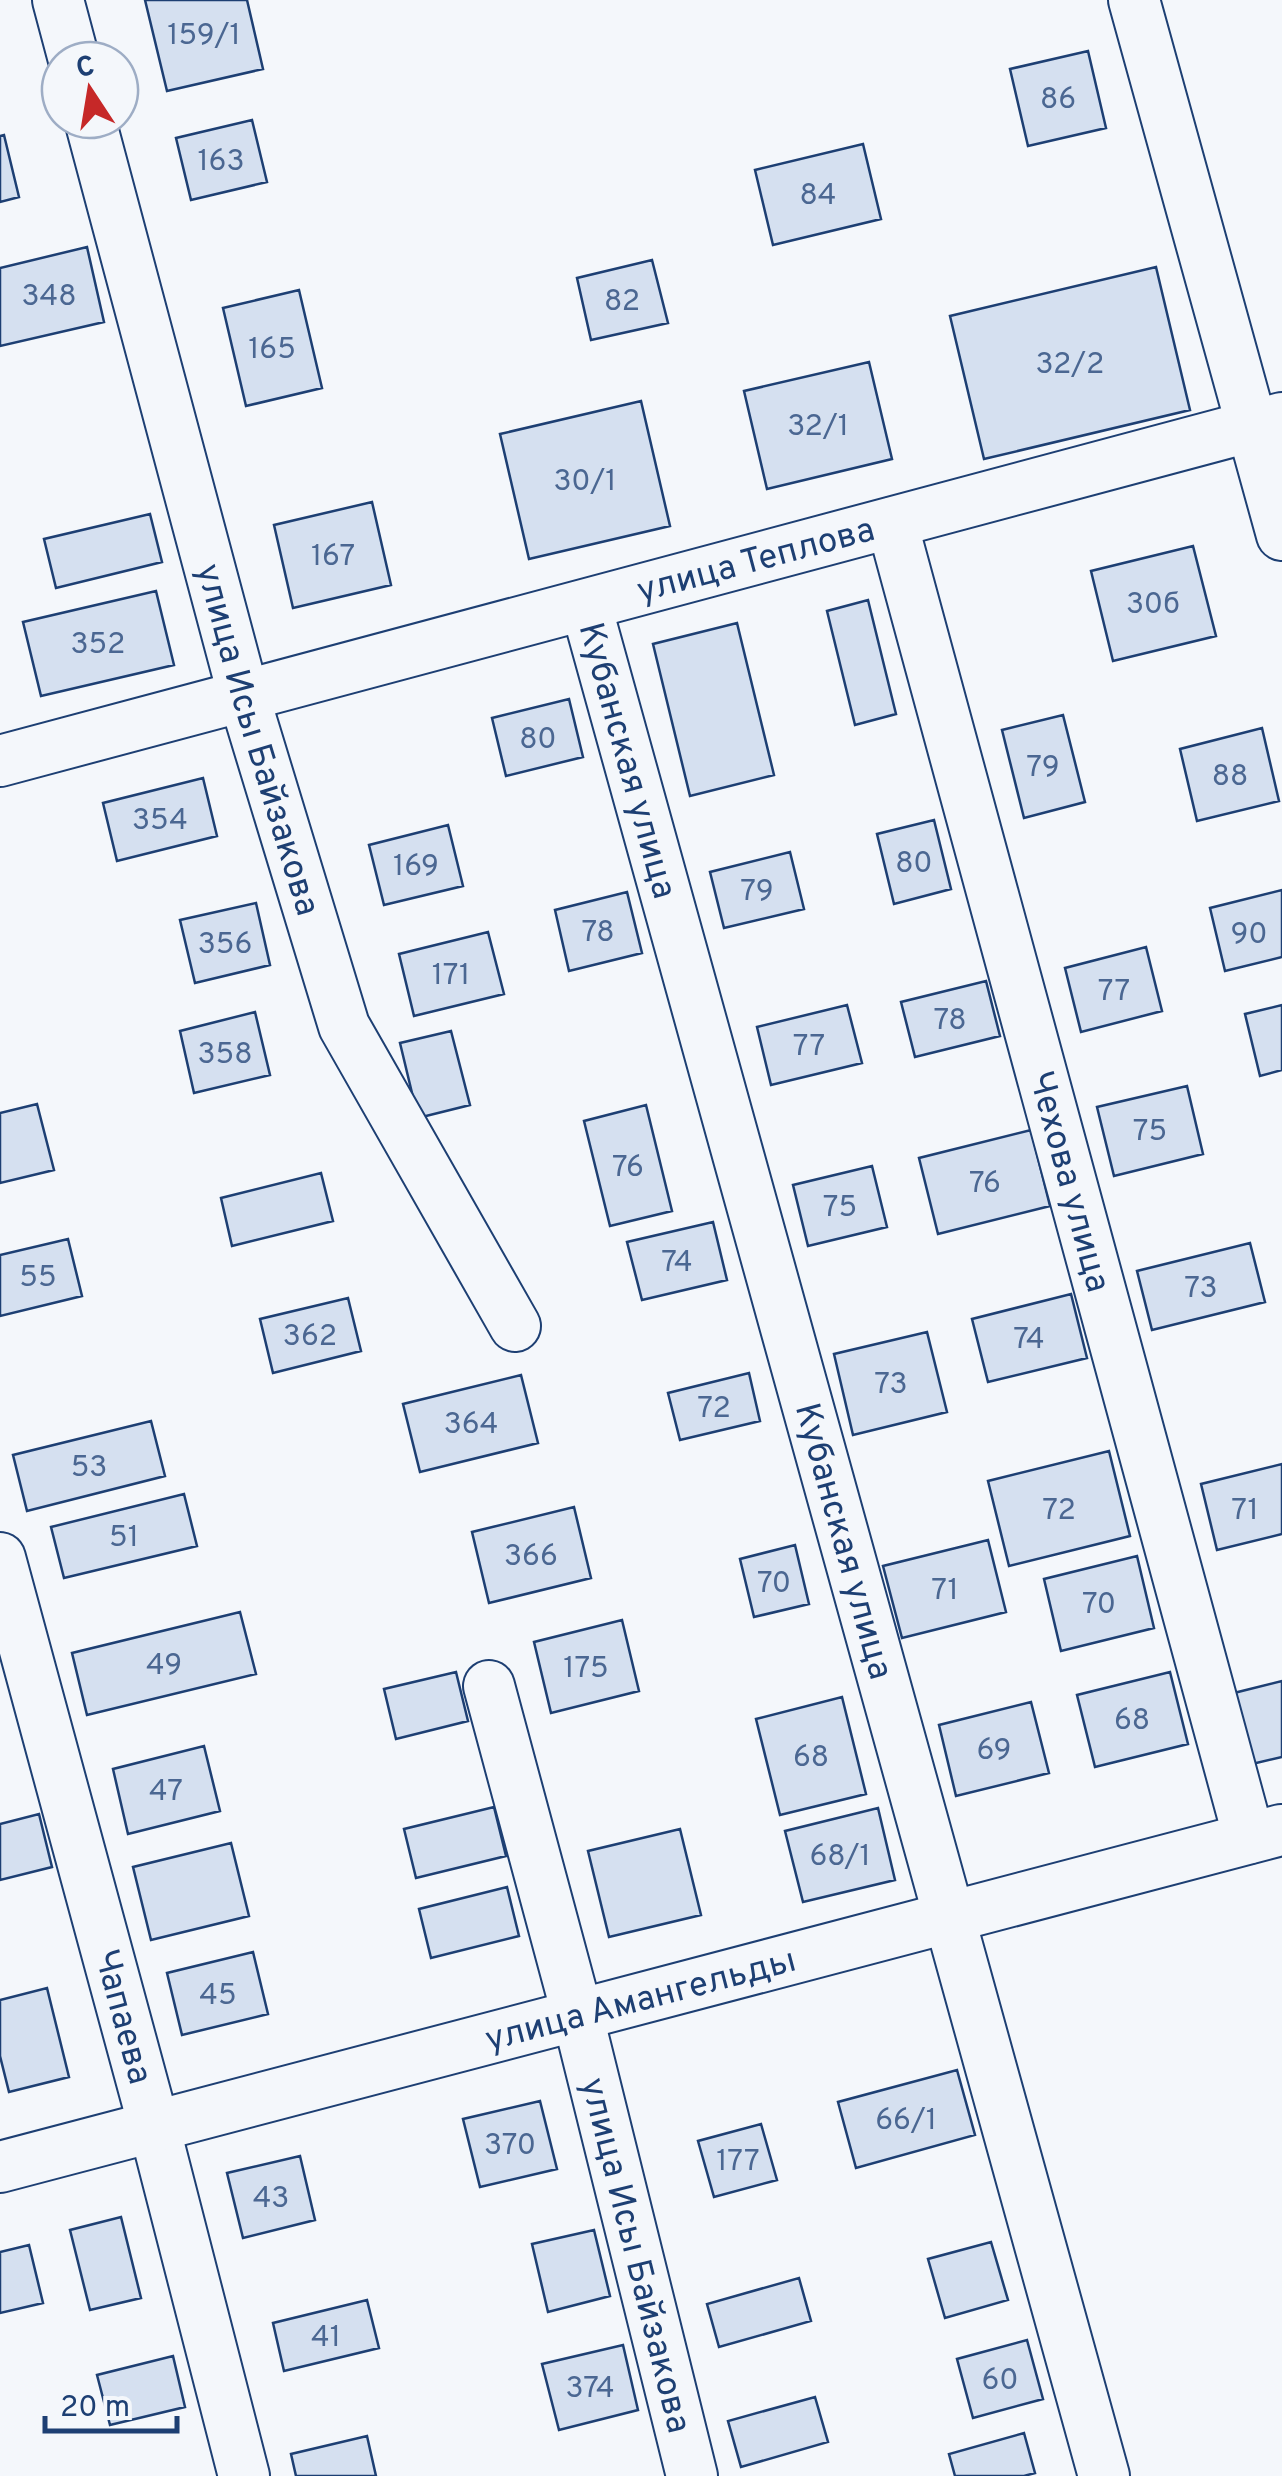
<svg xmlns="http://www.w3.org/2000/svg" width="1282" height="2476" viewBox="0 0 1282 2476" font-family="Overpass,sans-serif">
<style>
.building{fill:#d5e0f0;stroke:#1d3f73;stroke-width:2.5}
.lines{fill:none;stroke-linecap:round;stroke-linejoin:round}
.minor-casing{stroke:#1d3f73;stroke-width:54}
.minor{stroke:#f4f7fb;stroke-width:50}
.labels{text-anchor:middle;stroke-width:8;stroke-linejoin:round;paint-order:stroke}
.number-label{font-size:30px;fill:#4b6792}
.street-label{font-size:35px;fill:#1d3f73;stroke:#f4f7fb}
</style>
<rect width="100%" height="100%" fill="#f4f7fb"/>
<path class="building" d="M145,0H247L263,69L167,91Z
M1088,51L1106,128L1028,146L1010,69Z
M252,120L267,182L191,200L176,138Z
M4,135L19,197L0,202V136Z
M863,144L881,219L773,245L755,170Z
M87,247L104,322L0,346V268Z
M652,260L668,323L591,340L577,278Z
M1156,267L1190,410L984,459L950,316Z
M299,290L322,388L246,406L223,308Z
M869,362L892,459L767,489L744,391Z
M641,401L670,526L529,559L500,434Z
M372,502L391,585L293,608L274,525Z
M150,514L162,562L56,588L44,539Z
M1193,546L1216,636L1113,661L1091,571Z
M156,591L174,665L41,696L23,622Z
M868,600L896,714L855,725L827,611Z
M737,623L774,775L690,796L653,644Z
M569,699L583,757L506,776L492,718Z
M1063,715L1085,802L1024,818L1002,730Z
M1262,728L1279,801L1197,821L1180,749Z
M203,778L217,836L117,861L103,803Z
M934,820L951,889L894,904L877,834Z
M448,825L463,886L384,905L369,845Z
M790,852L804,909L724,928L710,872Z
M1282,890V957L1225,971L1210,908Z
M627,892L642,953L569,971L555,910Z
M256,903L270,965L195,983L180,920Z
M488,932L504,994L414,1016L399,954Z
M1146,947L1162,1011L1081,1032L1065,968Z
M986,981L1000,1036L915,1057L901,1002Z
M847,1005L862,1063L771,1085L757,1027Z
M1282,1005V1070L1260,1076L1245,1014Z
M255,1012L270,1075L194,1093L180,1031Z
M451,1031L470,1105L418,1118L400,1043Z
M1187,1086L1203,1154L1114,1176L1097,1107Z
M37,1104L54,1170L0,1183V1113Z
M646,1105L672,1211L610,1226L584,1121Z
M1031,1130L1050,1206L938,1234L919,1158Z
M872,1166L887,1227L808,1246L793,1185Z
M321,1173L333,1221L232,1246L221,1198Z
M713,1222L727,1280L642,1300L627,1242Z
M68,1239L82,1296L0,1316V1255Z
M1250,1243L1265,1302L1152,1330L1137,1271Z
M1071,1294L1087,1358L988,1382L972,1319Z
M348,1298L361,1351L273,1373L260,1319Z
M927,1332L947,1412L853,1435L834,1354Z
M749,1373L760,1421L680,1440L668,1393Z
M521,1375L538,1443L420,1472L403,1404Z
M151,1421L165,1476L27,1511L13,1455Z
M1109,1451L1130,1536L1009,1566L988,1481Z
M1282,1464V1534L1217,1550L1201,1484Z
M184,1494L197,1546L64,1578L51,1527Z
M574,1507L591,1578L489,1603L472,1532Z
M988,1540L1006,1612L902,1638L883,1566Z
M795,1545L809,1604L754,1617L740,1559Z
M1137,1556L1154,1628L1061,1651L1044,1579Z
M240,1612L256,1674L87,1715L72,1653Z
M622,1620L639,1691L551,1713L534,1642Z
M456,1672L468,1721L396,1739L384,1689Z
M1170,1672L1188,1744L1095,1767L1077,1695Z
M1282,1681V1757L1252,1764L1234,1693Z
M842,1697L866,1794L780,1815L756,1719Z
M1031,1702L1049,1773L956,1796L939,1725Z
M204,1746L220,1811L128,1834L113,1769Z
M494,1807L506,1856L416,1878L404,1829Z
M878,1808L895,1880L803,1902L785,1831Z
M39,1814L52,1867L0,1880V1824Z
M680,1829L701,1915L609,1937L588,1851Z
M231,1843L249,1916L151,1940L133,1867Z
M507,1887L519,1936L431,1958L419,1909Z
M253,1952L268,2014L182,2035L167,1973Z
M47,1988L69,2077L9,2092L0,2056V2000Z
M957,2070L975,2135L856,2168L838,2102Z
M540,2101L557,2169L480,2187L463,2119Z
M761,2124L777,2180L714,2197L698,2141Z
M300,2156L315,2220L243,2238L227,2173Z
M121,2217L141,2298L90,2310L70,2230Z
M594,2230L610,2296L548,2312L532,2244Z
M991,2242L1008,2300L945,2318L928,2259Z
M29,2245L43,2303L0,2313V2252Z
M799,2278L811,2321L719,2347L707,2304Z
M367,2300L379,2348L284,2371L273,2323Z
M1027,2340L1043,2399L973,2418L957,2359Z
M623,2345L638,2410L559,2430L542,2364Z
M173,2356L185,2407L110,2425L97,2375Z
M815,2397L828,2442L741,2467L728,2421Z
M1024,2433L1035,2473L1024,2476H955L949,2454Z
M367,2436L376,2476H296L291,2454Z"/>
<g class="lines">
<g class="minor-casing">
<g id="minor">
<path d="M58,0L74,60"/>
<path d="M1134,0L1282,535"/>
<path id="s1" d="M90,120L244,697L344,1026L515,1326"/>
<path id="s2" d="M892,523L1249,1838"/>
<path id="s3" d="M586,606L1104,2476"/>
<path id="s4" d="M0,761L1282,418"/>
<path id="s5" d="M0,1558L154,2126L244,2476"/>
<path id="s6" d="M489,1686L577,2013L692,2476"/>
<path id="s7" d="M0,2167L1281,1830"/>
</g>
</g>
<use href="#minor" class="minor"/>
</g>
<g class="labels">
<g class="number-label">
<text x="204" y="44">159/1</text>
<text x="1058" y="108">86</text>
<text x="221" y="170">163</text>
<text x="818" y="204">84</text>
<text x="49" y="305">348</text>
<text x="622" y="310">82</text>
<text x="272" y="358">165</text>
<text x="1070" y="373">32/2</text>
<text x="818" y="435">32/1</text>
<text x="585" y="490">30/1</text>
<text x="333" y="565">167</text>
<text x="1153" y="613">30б</text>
<text x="98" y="653">352</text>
<text x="538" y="748">80</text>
<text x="1043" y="776">79</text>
<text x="1230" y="785">88</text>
<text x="160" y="829">354</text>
<text x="914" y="872">80</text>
<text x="416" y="875">169</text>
<text x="757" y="900">79</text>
<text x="598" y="941">78</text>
<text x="1249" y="943">90</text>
<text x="225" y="953">356</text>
<text x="451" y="984">171</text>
<text x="1114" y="1000">77</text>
<text x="950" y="1029">78</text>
<text x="809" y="1055">77</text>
<text x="225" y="1063">358</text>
<text x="1150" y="1140">75</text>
<text x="628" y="1176">76</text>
<text x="985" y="1192">76</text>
<text x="840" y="1216">75</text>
<text x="677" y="1271">74</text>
<text x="38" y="1286">55</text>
<text x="1201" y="1297">73</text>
<text x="310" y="1345">362</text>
<text x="1029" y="1348">74</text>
<text x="891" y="1393">73</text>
<text x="714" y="1417">72</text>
<text x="471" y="1433">364</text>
<text x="89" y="1476">53</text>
<text x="1059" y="1519">72</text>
<text x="1245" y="1519">71</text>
<text x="124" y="1546">51</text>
<text x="531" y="1565">366</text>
<text x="774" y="1592">70</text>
<text x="945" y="1599">71</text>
<text x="1099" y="1613">70</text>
<text x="164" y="1674">49</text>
<text x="586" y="1677">175</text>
<text x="1132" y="1729">68</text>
<text x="994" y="1759">69</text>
<text x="811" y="1766">68</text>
<text x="166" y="1800">47</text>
<text x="840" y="1865">68/1</text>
<text x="218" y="2004">45</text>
<text x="906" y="2129">66/1</text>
<text x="510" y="2154">370</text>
<text x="738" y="2170">177</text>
<text x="271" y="2207">43</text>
<text x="326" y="2346">41</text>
<text x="1000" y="2389">60</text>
<text x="590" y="2397">374</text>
</g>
<g class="street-label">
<text dy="12" stroke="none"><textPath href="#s4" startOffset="782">улица Теплова</textPath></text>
<text dy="12" stroke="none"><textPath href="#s1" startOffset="642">улица Исы Байзакова</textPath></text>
<text dy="12" stroke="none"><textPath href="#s3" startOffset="160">Кубанская улица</textPath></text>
<text dy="12" stroke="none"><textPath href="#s2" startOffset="682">Чехова улица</textPath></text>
<text dy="12" stroke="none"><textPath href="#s3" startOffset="970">Кубанская улица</textPath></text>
<text dy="12" stroke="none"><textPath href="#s7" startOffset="662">улица Амангельды</textPath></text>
<text dy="12" stroke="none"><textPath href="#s5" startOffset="475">Чапаева</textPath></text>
<text dy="12" stroke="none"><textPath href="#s6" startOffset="588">улица Исы Байзакова</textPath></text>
</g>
</g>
<g transform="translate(90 90) rotate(348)"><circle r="48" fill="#f4f7fb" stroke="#9eadc5" stroke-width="2.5"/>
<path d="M0-8L18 38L0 25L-18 38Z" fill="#c62828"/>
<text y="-15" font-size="28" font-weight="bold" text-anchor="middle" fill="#1d3f73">С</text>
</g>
<path d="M45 2416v15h132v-15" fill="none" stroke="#1d3f73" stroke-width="5"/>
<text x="60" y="2416" font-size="30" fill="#1d3f73" stroke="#f4f7fb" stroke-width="8" paint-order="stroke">20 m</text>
</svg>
